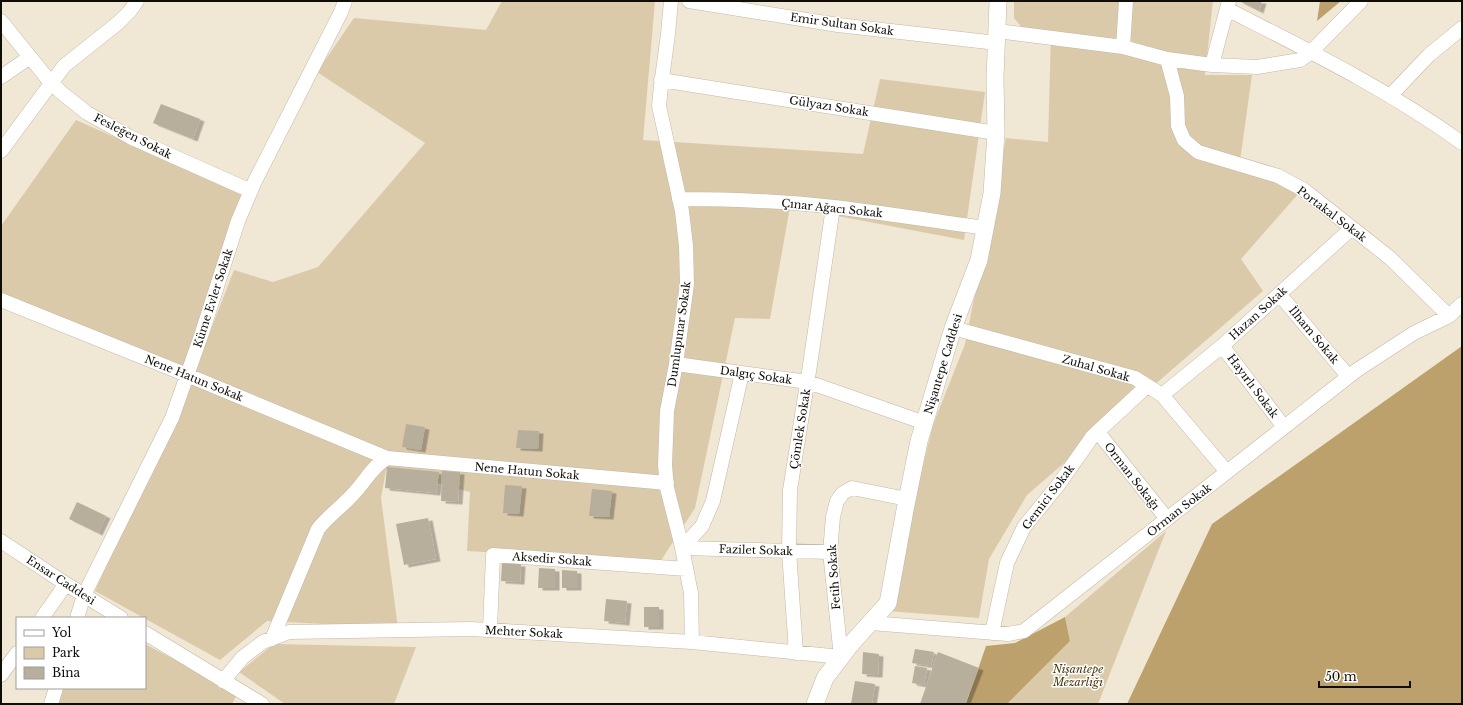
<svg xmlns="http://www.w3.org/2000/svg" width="1463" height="705" viewBox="0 0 1463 705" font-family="'Libre Baskerville',serif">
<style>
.green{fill:#dbcaaa}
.forest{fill:#bca16c}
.building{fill:#b7ae9c;filter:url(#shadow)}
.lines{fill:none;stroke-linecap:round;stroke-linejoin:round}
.minor-casing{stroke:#c2b8a7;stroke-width:15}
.tertiary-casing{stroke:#c2b8a7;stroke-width:18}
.minor{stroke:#fff;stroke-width:14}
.tertiary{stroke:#fff;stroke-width:17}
.labels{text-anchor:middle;stroke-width:3;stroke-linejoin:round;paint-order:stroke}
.street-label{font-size:11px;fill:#100d07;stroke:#fff}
.park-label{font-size:11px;font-style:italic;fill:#493609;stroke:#fff}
</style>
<defs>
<filter id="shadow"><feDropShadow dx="4.5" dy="2.5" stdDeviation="0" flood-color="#0004"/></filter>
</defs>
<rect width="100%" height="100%" fill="#f1e7d5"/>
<path class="green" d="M502,1H655L643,140L863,154L880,79L985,92L964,240L790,207L770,319L735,318L695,508L660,562L467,551L470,492L386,470L381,498L398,628L267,621L220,660L95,591L187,391L234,270L273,282L318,267L425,143L317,72L354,18L486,30Z
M1014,1H1213L1205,75H1252L1240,161L1299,193L1241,259L1263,291L1027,495L989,559L979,618L887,611L933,425L965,344L1006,138L1048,142L1051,34L1023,29L1014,18Z
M76,120L245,195L179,378L1,307V226Z
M1166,531L1098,704H1007L1070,641L1065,617Z
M145,644L238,693L232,704H56L61,688H145Z
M274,644L416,647L394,704H285L239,672Z"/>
<path class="forest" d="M1320,1H1341L1317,21Z
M1462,346V704H1127L1212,524Z
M1065,617L1070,641L1007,704H966L986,646L1015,643Z"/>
<path class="building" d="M1239,1H1262L1259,11Z
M161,104L200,119L193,139L153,123Z
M406,424L425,427L421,450L402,447Z
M518,430L539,431L538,449L516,448Z
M387,467L439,472L436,493L385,488Z
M442,471L460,472L458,502L441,501Z
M505,485L522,486L519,514L503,513Z
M592,489L612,491L609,517L589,516Z
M77,502L106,516L98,533L69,519Z
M428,518L436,559L404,565L396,524Z
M502,563L521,564L520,582L501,581Z
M539,568L555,569V588H538Z
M562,570L577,571V588H562Z
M606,599L627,601L625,623L604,621Z
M644,607H659V627H644Z
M915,649L934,652L931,666L912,663Z
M863,652L879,654L878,675L862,674Z
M938,652L979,668L965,704H920Z
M915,666L927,668L924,685L912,683Z
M855,681L875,684L872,704H851Z"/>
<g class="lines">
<g class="minor-casing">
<path id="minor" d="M671,1L668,34L661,86L659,106L682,211L686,246L687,284L676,364L667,411L665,465L667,488L681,543L691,593L692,642
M689,1L838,25L997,43
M1227,9C1307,50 1389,90 1462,143
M1,21L51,83L62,93L87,113L130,137L251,191
M997,31L1123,47L1167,59L1212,65L1257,67L1300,60L1311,52L1361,1
M1123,47L1126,1
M1167,59L1177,96L1178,126L1184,140L1198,152L1278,176L1304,190L1390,258L1449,316
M1212,65L1229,1
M1,77L30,57
M661,80L996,133
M1390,96L1429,55L1462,28
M1,151L64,66L118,23L130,11L137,1
M679,199C731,199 783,201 834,207C885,213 935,221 985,228
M1279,294L1348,376
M1,300L187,375L387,458
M953,328L1135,378L1162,395L1227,472
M1222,346L1284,427
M676,364L808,382L925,423
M1162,395L1222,346L1352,228
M1098,432L1167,519
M1,541L66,584L121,618
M682,548L702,526L713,501L742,373
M682,548L830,552
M42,618L66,584
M77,618L84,595L172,418L202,333L238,221L255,181L341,12L345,1
M871,623L1008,634L1024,631L1357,370L1414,333L1449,316L1462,304
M490,630L493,555L686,569
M145,633L262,704
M992,633L1007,563L1024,527L1059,484L1092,437L1147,386
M272,639L318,529C329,515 344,505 355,492C366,480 373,466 387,458L667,483
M796,653L789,551L790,490L810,365L833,207
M1,675L17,653
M223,681L243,657L263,642L289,632L471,629L692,642L841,657L830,552L833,517L837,501L843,493L852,488L907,499
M51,704L56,688"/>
</g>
<g class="tertiary-casing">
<path id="tertiary" d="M815,704L825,678L851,644L888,603L905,510L919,441L953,328L979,260L992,193L996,133L995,78L998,1"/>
</g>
<use href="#minor" class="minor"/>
<use href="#tertiary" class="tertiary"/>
</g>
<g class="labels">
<g class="street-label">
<text transform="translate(842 24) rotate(8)" y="4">Emir Sultan Sokak</text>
<text transform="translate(829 106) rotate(9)" y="4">Gülyazı Sokak</text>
<text transform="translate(133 136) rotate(27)" y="4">Fesleğen Sokak</text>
<text transform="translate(832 208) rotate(6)" y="4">Çınar Ağacı Sokak</text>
<text transform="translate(1332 214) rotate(37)" y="4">Portakal Sokak</text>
<text transform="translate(213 298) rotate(-72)" y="4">Küme Evler Sokak</text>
<text transform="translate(1258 313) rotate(-42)" y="4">Hazan Sokak</text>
<text transform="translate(679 334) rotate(-82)" y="4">Dumlupınar Sokak</text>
<text transform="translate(1314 335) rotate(50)" y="4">İlham Sokak</text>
<text transform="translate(943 364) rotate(-73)" y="4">Nişantepe Caddesi</text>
<text transform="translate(1096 368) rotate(16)" y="4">Zuhal Sokak</text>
<text transform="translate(756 375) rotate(8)" y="4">Dalgıç Sokak</text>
<text transform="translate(194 378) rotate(22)" y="4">Nene Hatun Sokak</text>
<text transform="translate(1253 386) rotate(53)" y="4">Hayırlı Sokak</text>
<text transform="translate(800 429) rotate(-81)" y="4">Çömlek Sokak</text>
<text transform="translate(527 471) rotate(5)" y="4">Nene Hatun Sokak</text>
<text transform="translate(1132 476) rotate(52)" y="4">Orman Sokağı</text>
<text transform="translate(1048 497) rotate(-53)" y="4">Gemici Sokak</text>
<text transform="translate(1179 510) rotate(-38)" y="4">Orman Sokak</text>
<text transform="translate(756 550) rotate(2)" y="4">Fazilet Sokak</text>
<text transform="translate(552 559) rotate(4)" y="4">Aksedir Sokak</text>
<text transform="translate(834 577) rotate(-94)" y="4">Fetih Sokak</text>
<text transform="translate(61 580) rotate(33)" y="4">Ensar Caddesi</text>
<text transform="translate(524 632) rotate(3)" y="4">Mehter Sokak</text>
</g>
<g class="park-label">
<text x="1078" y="673">Nişantepe<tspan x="1078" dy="13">Mezarlığı</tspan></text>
</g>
</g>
<rect width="1463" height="705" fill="none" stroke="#100d07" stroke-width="4"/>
<rect x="16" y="617" width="130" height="72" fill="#ffffff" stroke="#9f9e9c"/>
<rect x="24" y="630" width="20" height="6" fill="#ffffff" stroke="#9f9e9c"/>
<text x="52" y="637" font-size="12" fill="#100d07">Yol</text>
<rect x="24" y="647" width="20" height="12" fill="#dbcaaa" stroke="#9f9e9c"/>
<text x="52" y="657" font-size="12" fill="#100d07">Park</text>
<rect x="24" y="667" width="20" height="12" fill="#b7ae9c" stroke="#9f9e9c"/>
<text x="52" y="677" font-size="12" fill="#100d07">Bina</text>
<path d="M1319 681v6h91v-6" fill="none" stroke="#100d07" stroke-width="2"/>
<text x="1325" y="681" font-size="12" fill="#100d07" stroke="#ffffff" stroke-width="3" paint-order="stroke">50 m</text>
</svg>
